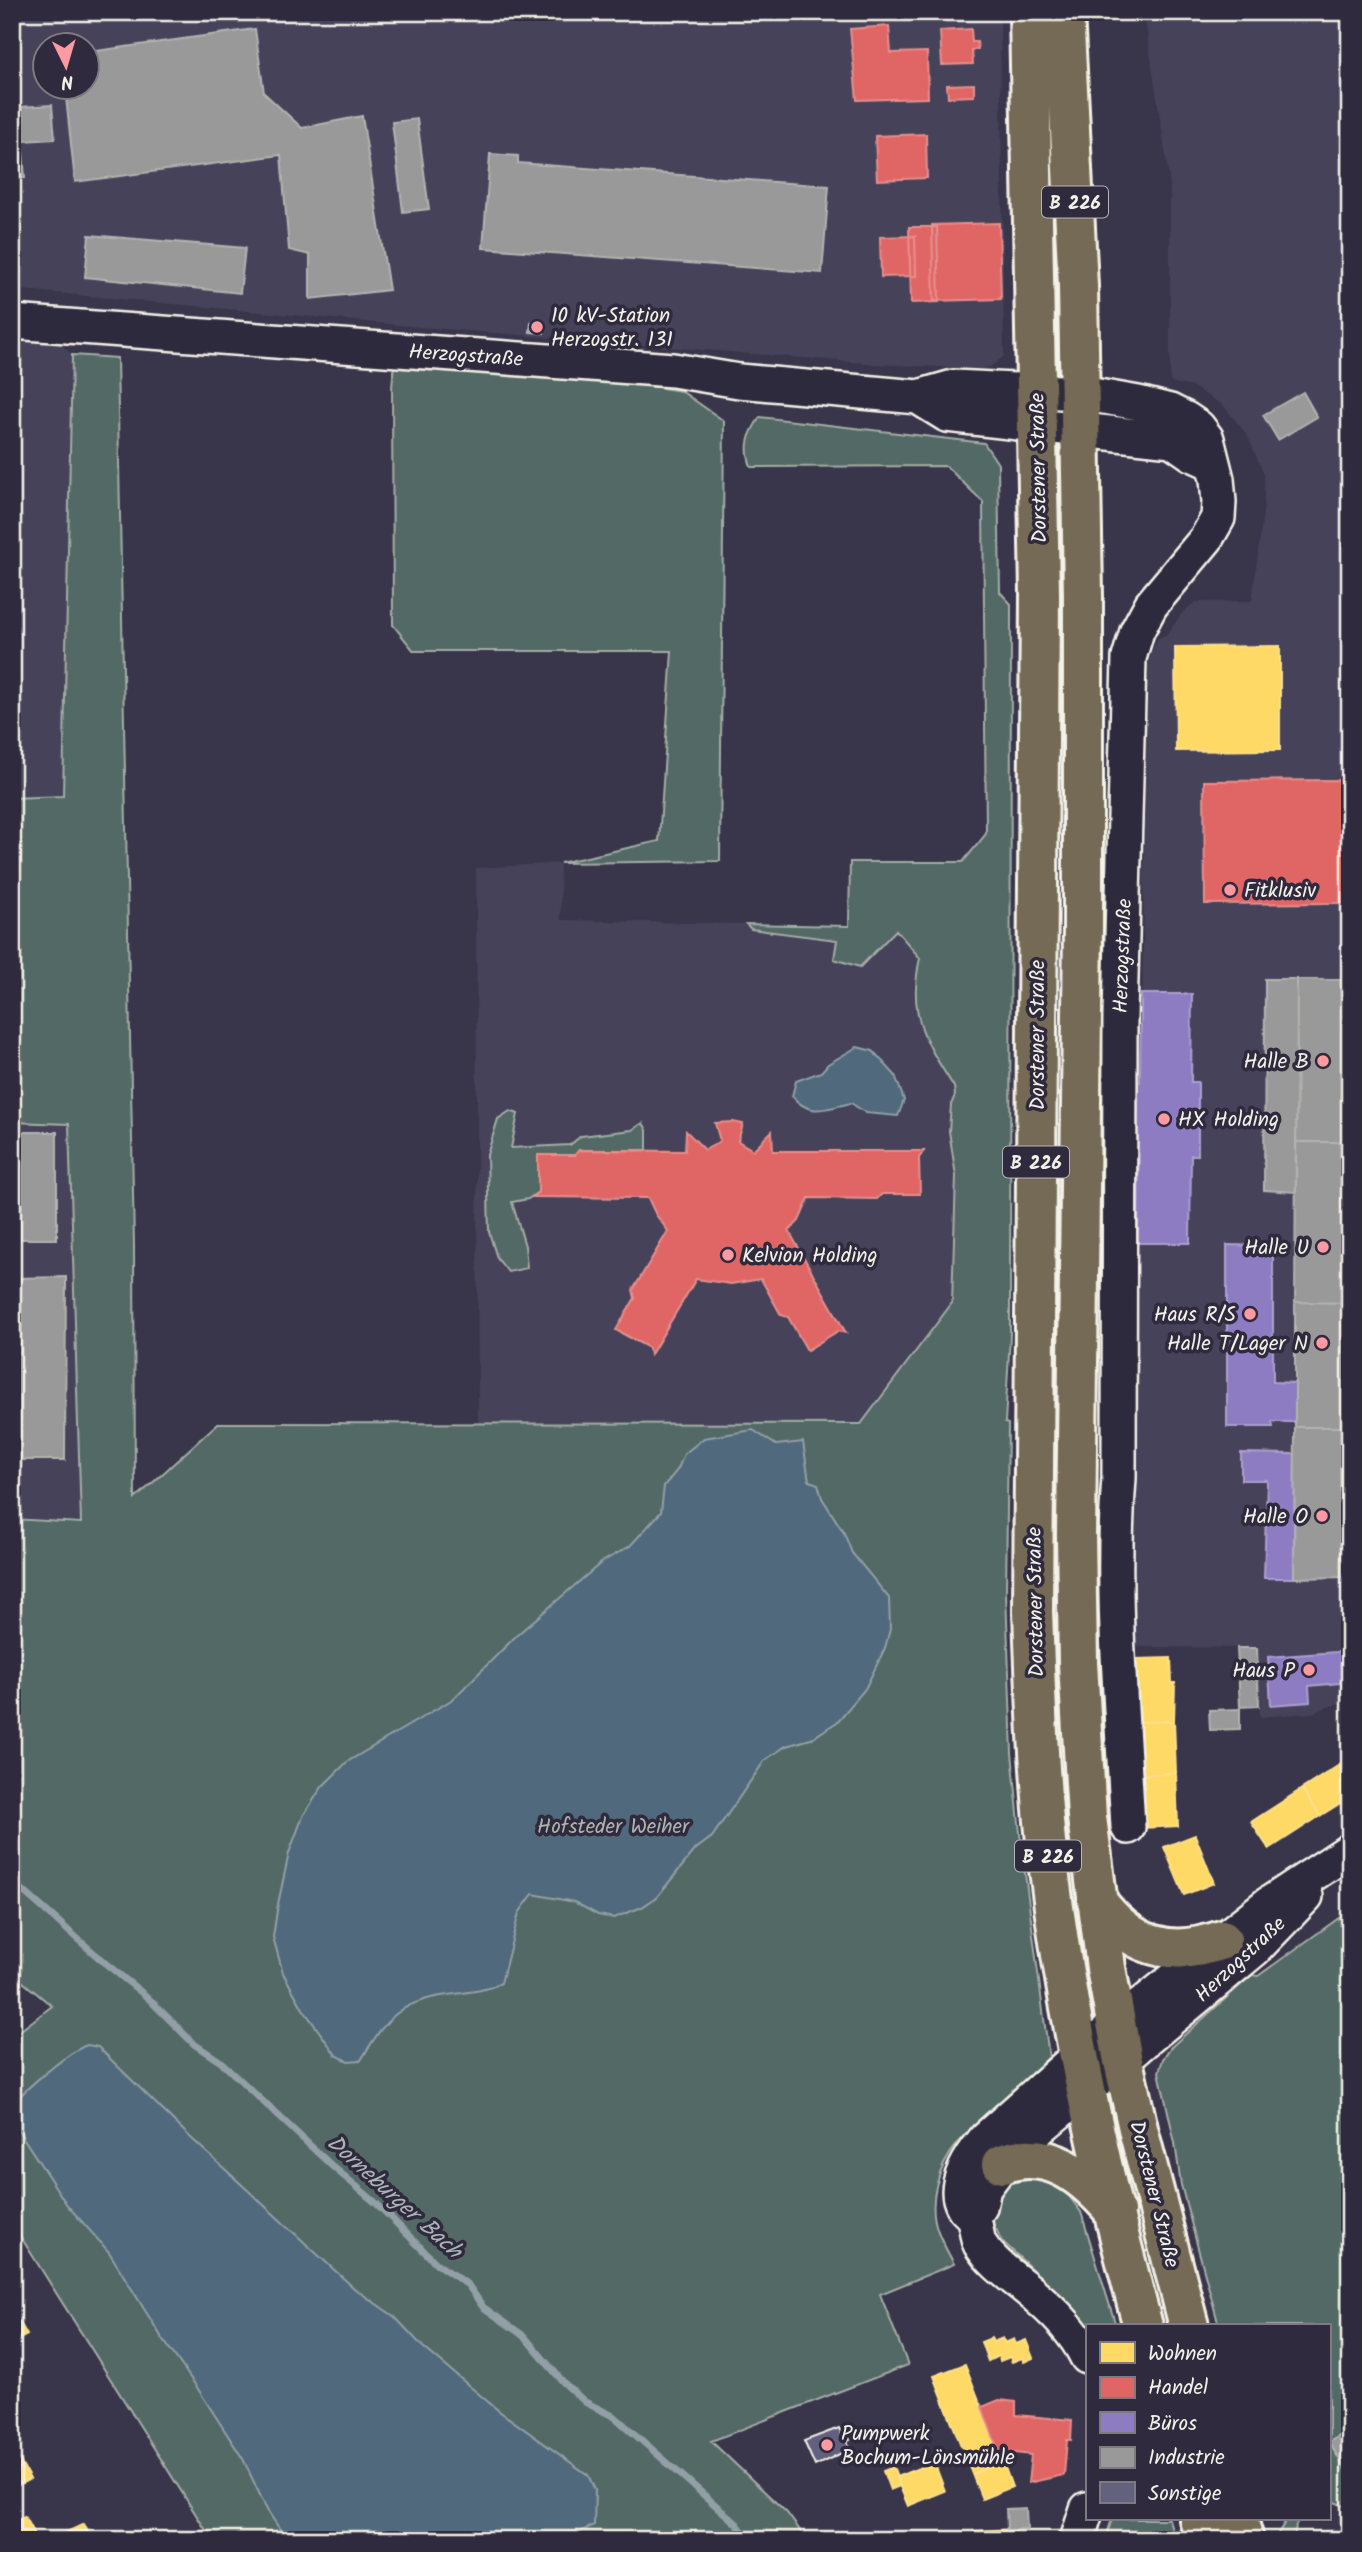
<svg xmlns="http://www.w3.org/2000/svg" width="1362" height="2552" viewBox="0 0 1362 2552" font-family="Kalam,sans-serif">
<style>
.built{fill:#45425a;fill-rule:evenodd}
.green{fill:#536965;stroke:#a4ada6;stroke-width:2}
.water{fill:#51697b;stroke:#929fa7;stroke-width:2}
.homes{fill:#ffd966;stroke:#fce08d;stroke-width:2}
.shops{fill:#e06666;stroke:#e6908d;stroke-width:2}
.offices{fill:#8e7cc3;stroke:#ad9fce;stroke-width:2}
.industry{fill:#999;stroke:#b4b3b1;stroke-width:2}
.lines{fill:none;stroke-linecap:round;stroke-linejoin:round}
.stream{stroke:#929fa7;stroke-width:7}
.building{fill:#62617e;stroke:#f4f1e8;stroke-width:2}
.minor-casing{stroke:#f4f1e8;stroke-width:38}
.major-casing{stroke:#f4f1e8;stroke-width:44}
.minor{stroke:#2f2a3d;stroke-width:33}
.major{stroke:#746b55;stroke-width:38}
.poi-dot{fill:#ff9aa2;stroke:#2f2a3d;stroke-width:2.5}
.labels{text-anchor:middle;stroke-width:7;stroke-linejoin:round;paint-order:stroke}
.shield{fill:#2f2a3d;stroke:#b9b5b5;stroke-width:2}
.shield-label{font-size:19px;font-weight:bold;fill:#f4f1e8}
.poi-label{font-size:21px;fill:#f4f1e8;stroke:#2f2a3d;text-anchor:end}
.street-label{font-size:21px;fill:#f4f1e8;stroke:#2f2a3d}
.park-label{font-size:21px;fill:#acb4ad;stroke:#2f2a3d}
.water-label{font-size:23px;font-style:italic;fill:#abb4b7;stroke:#2f2a3d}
</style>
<rect width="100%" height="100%" fill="#39354a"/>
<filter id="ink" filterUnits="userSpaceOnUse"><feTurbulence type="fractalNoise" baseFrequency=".0143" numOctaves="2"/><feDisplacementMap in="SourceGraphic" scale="14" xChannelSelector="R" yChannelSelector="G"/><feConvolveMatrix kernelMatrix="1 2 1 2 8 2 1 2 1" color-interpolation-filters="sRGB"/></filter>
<g filter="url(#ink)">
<path class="built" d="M12,12H1000L1004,356L990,367L980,369L876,364L419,327L12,289ZM46,46H88V88H46Z
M1144,12H1350V1699L1312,1713L1260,1717L1256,1648L1133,1647L1147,670L1152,650L1158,638L1166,636L1182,613L1195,602L1252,601L1264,504V474L1247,435L1224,406L1193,387L1170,382V185Z
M12,334L54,337L72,355L63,796L12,798Z
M560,863L561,920L746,924L751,929L838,940L896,929L920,958L914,984L924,1037L954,1087L955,1095L951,1105L949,1131L956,1176L952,1303L859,1427L478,1425L476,868Z
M12,1122L69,1124L81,1523L12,1519Z"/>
<path class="green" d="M72,355L117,358L134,1244L135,1499L218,1423L861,1424L952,1303L956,1176L949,1131L951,1105L955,1095L954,1087C925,1041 907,1015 920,958L896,930L860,967L834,959L837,940L751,929L746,924L849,926L850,862H963L986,834L983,502L946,466L751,467C744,446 748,435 760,417L984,443L998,464L1000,592L1011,604L1010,1335L1005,1423L1008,1424L1006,1594L1012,1753L1021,1843L1049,2057L958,2143C938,2167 926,2203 939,2234C943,2244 949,2254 954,2264L880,2294L908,2365L711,2441L787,2513L807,2540H212L12,2223V2037L52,2006L12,1973V1519L81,1523L69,1124L12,1122V798L63,796Z
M394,362L613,380L681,391L724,421L720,861L560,863L659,841L672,651H414L393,625L392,389Z
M510,1111L518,1114L511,1148L570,1145L581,1136L632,1130L643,1123L647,1130V1150H579L575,1155H538V1192L528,1199L512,1202L525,1246L527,1268L508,1272L497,1258L489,1232L487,1155L498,1119Z
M1350,1910V2430L1329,2442L1350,2476V2508L1329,2500V2326H1219L1181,2185L1175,2143L1159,2072L1163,2059L1170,2048L1252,1975L1258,1976Z
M1034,2170L1065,2191L1081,2212L1116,2326H1087L1057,2293L1002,2241L994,2225L991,2213L1001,2184Z
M1112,2519H1169L1175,2540H1105Z
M1287,2519H1300L1296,2525L1294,2540H1274Z"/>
<path class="water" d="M857,1047L873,1051L895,1075L904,1100L898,1116L866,1113L851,1103C827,1108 810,1118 792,1096L796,1081L821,1072L828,1064Z
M753,1430L776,1445L803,1442L809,1481L818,1484L822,1498L844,1533L852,1553L889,1598L890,1629L885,1648L865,1689L837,1722L811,1739L786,1746L765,1760L712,1837L696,1849L657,1897L642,1907L614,1918L598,1915L574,1902L533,1894L519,1913L501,1983C483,1992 467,1992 448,1995C399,2001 385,2020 361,2060L348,2061L336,2055L303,2009L283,1973L273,1937L278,1904L289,1853L303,1816L322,1787L347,1762L453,1699L518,1634L602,1562L630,1546L661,1512L664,1486L678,1469L684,1454L704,1438Z
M87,2045L98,2047L190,2137L355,2289L395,2317L423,2347L499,2411L588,2475L595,2490L594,2525L565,2540H287L267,2510L243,2459L196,2386L162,2338L109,2252L67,2205L13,2122C12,2117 11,2111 13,2106C19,2092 72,2050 87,2045Z"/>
<path class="homes" d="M1280,646V750L1176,751L1175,647Z
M1171,1658L1172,1683H1175L1174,1721L1137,1722L1135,1659Z
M1174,1721L1176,1773L1140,1775L1137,1722Z
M1350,1758V1797L1320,1816L1302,1789Z
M1176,1773L1178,1826L1142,1828L1140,1775Z
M1302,1789L1320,1816L1269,1849L1251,1822Z
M1195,1835L1214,1883L1184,1895L1164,1847Z
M19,2321L27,2335L12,2343V2324Z
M991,2338L993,2342L1003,2338L1005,2343L1014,2339L1016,2344L1026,2340L1033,2358L1024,2362L1022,2358L1012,2362L1010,2357L1000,2361L998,2356L988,2361L981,2342Z
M965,2364L1003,2462L972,2474L934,2376Z
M17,2455L23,2467L12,2472V2458Z
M934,2462L945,2491L908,2506L896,2477Z
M1003,2462L1012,2487L982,2499L972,2474Z
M23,2467L30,2479L19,2485L12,2472Z
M893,2467L900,2486L890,2490L883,2471Z
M24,2516L37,2540H21L12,2522Z
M12,2523L21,2540H12Z
M84,2524L90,2536L81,2540H57L56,2537Z
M1015,2529L1016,2540H974V2531Z"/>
<path class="shops" d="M961,12H1000L962,17Z
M889,26L891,53L927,52L928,98L857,100L850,29Z
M971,29L972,42H977L978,49L972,50L973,64L942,65L940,31Z
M974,84V96L948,97L947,85Z
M926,134L927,178L877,180L875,136Z
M999,223L1001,299L934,301L932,225Z
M909,227H937L939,302L911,303Z
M915,236L916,276L881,277L880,237Z
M1350,780V903L1205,904L1204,781Z
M733,1122L743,1124L738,1141L753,1150L772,1131L773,1151H924L919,1158L920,1194H882L877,1199L809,1198L799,1221L789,1231L846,1333L838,1331L807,1350L788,1317L781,1315L761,1279L731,1284L696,1279L650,1356L649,1348L616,1330L635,1298L633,1290L668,1231L656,1215L648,1198L533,1197L538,1192V1155H575L579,1150L685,1151L686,1131L705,1150L720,1141L715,1123Z
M999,2400L1016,2402V2415L1072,2420L1071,2440H1067L1064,2475L1028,2483L1031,2455L1006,2452L1000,2455L982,2407Z"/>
<path class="offices" d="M1141,994H1192L1191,1082H1198V1155H1191L1190,1243H1138L1139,1155H1129L1130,1081L1140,1082Z
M1227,1245L1273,1246V1382L1295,1383V1422H1272L1273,1427H1227Z
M1241,1453L1295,1454L1294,1578H1264L1267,1480H1241Z
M1350,1651V1682L1309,1686L1310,1702L1271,1705L1268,1657Z"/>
<path class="industry" d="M12,20L19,107L52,105L55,139L22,141L25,178L12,179Z
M255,29L264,93L302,128L362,116L389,290L310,299V255L289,250L281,155L75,182L65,88H88V52Z
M417,119L429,209L403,212L392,122Z
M490,154L518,156V163L829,186L822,273L483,248Z
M89,235L245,248L240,293L85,277Z
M531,322L544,323V333L530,332Z
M1303,392L1317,417L1278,440L1263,415Z
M1265,979H1297L1296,1192L1264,1190Z
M1297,979L1350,980V1142H1296Z
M12,1132H57V1239H12Z
M1296,1142H1350V1303L1295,1302Z
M66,1277L65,1460H12V1278Z
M1295,1302L1350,1303V1427H1295Z
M1295,1427H1350V1577L1294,1578Z
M1237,1648H1257L1259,1706L1240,1707Z
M1240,1709V1729L1210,1730L1209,1710Z
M1347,2432L1350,2436V2466L1345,2469L1329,2442Z
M12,2473L19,2485L12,2489Z
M1026,2508L1027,2529L1007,2530L1006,2509Z"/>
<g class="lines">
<path class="stream" d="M12,1881L105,1963L147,1997L194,2044L221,2062L332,2166L376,2203L437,2264L468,2285L483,2307L524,2336L564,2383L585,2402L615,2417L737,2524L749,2540"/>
</g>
<path class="building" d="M839,2428L843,2436L848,2434L850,2440L847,2441L850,2449L815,2466L804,2441Z"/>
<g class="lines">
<g class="minor-casing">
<path id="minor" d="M12,322L673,370L739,381L918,397L953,387L1081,393L1138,403L1170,411L1186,419L1198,427L1207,439L1217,479L1219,502L1218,518L1206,539L1151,605L1137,631L1129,658L1120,1017L1119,1478C1110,1593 1122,1711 1128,1827
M918,397L947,415L1172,440L1192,454L1212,463
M973,2217L980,2207L984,2188L1002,2164L1041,2127L1254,1950L1306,1896
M1087,2357C1074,2330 1051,2308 1027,2289C1011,2276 991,2262 980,2244C976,2236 977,2226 973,2218C971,2213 965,2211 963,2206C950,2184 973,2154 986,2138L1079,2055L1222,1940L1268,1904L1350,1850
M1077,2540L1087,2509"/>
</g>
<g class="major-casing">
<path id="major" d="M1029,12L1040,594L1033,1611C1036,1698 1039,1785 1049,1870C1068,2024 1102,2176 1143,2326
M1064,12L1078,286L1083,596V926L1076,1536L1078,1663L1087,1817L1106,1968L1123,2061L1139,2133L1189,2326
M1097,1901C1130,1946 1169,1959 1222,1940
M1002,2164C1049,2146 1086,2178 1115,2212
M1199,2519L1205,2540
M1238,2519L1244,2540"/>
</g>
<use href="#minor" class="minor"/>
<use href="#major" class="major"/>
</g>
</g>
<g class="poi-dot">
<circle cx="537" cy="327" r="7"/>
<circle cx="1230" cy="890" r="7"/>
<circle cx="1323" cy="1061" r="7"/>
<circle cx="1164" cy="1119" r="7"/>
<circle cx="1323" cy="1247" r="7"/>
<circle cx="728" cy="1255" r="7"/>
<circle cx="1250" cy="1314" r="7"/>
<circle cx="1322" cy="1343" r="7"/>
<circle cx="1322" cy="1516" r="7"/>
<circle cx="1309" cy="1670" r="7"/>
<circle cx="827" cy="2445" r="7"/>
</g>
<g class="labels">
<g class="shield">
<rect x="1042" y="186.5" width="66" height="31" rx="5"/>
<rect x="1003" y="1146.5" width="66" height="31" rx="5"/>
<rect x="1015" y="1840.5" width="66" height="31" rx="5"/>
</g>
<g class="shield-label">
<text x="1075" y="209">B 226</text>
<text x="1036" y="1169">B 226</text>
<text x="1048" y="1863">B 226</text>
</g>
<g class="poi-label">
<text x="551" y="322" text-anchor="start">10 kV-Station<tspan x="551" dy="24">Herzogstr. 131</tspan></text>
<text x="1244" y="897" text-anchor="start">Fitklusiv</text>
<text x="1309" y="1068">Halle B</text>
<text x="1178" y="1126" text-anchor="start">HX Holding</text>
<text x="1309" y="1254">Halle U</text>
<text x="742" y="1262" text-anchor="start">Kelvion Holding</text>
<text x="1236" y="1321">Haus R/S</text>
<text x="1308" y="1350">Halle T/Lager N</text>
<text x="1308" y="1523">Halle O</text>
<text x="1295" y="1677">Haus P</text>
<text x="841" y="2440" text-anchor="start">Pumpwerk<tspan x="841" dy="24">Bochum-Lönsmühle</tspan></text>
</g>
<g class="street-label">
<text transform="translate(466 355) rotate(4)" y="7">Herzogstraße</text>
<text transform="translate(1038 468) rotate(-91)" y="7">Dorstener Straße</text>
<text transform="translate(1122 956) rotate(-88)" y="7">Herzogstraße</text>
<text transform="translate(1037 1035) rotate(-90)" y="7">Dorstener Straße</text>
<text transform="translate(1035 1602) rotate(-91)" y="7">Dorstener Straße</text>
<text transform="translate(1240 1959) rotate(-43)" y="7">Herzogstraße</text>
<text transform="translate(1155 2194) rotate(76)" y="7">Dorstener Straße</text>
</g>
<g class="park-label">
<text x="613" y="1833">Hofsteder Weiher</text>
</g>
<g class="water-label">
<text transform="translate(395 2196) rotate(42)" y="8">Dorneburger Bach</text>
</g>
</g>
<rect width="1362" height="2552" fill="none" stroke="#2f2a3d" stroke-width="42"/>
<rect x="21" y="21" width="1320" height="2510" fill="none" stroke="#f4f1e8" stroke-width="2.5" filter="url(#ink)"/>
<rect x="1086" y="2324" width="245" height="196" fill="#2f2a3d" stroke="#7e7a81" stroke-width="2"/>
<rect x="1100" y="2342" width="35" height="21" fill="#ffd966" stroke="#7e7a81" stroke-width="2"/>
<text x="1148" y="2360" font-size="21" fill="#f4f1e8">Wohnen</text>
<rect x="1100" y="2377" width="35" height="21" fill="#e06666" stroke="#7e7a81" stroke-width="2"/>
<text x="1148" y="2394" font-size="21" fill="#f4f1e8">Handel</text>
<rect x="1100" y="2412" width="35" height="21" fill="#8e7cc3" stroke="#7e7a81" stroke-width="2"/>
<text x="1148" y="2430" font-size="21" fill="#f4f1e8">Büros</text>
<rect x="1100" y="2447" width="35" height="21" fill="#999999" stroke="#7e7a81" stroke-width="2"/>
<text x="1148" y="2464" font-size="21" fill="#f4f1e8">Industrie</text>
<rect x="1100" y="2482" width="35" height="21" fill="#62617e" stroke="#7e7a81" stroke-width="2"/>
<text x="1148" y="2500" font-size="21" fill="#f4f1e8">Sonstige</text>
<g transform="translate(66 66) rotate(175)"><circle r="33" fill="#2f2a3d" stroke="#7e7a81" stroke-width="2"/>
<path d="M0-5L12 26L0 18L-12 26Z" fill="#ff9aa2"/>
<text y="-10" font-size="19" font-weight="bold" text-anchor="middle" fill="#f4f1e8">N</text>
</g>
</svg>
